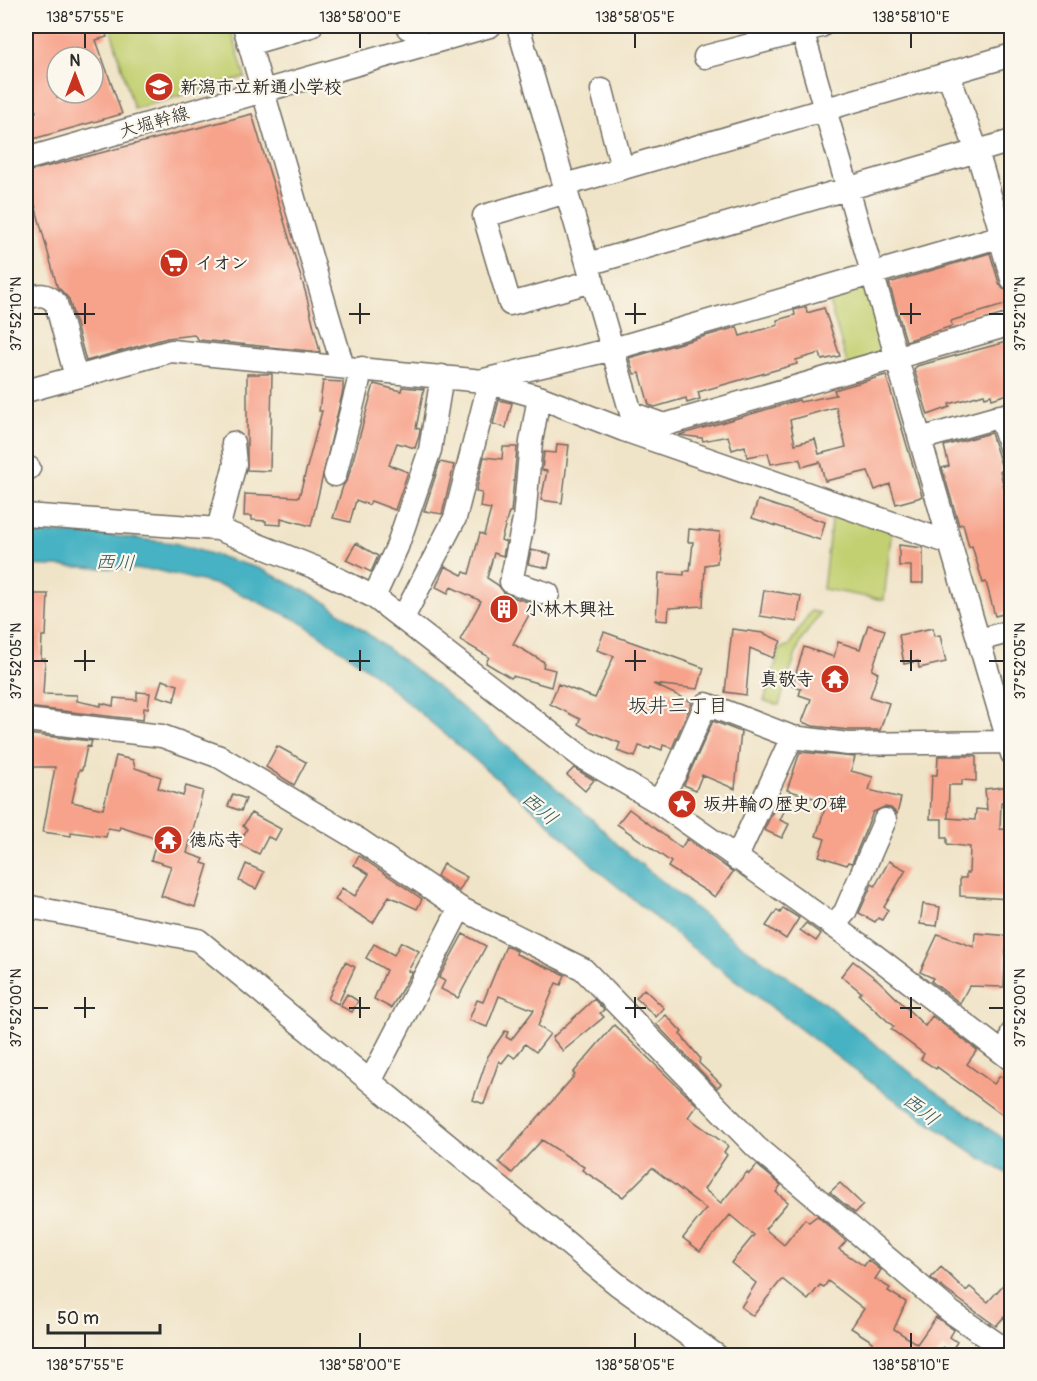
<svg xmlns="http://www.w3.org/2000/svg" width="1037" height="1381" viewBox="0 0 1037 1381" font-family="Pangolin,'Klee One',sans-serif">
<style>
.green{fill:#c3d072;stroke:#777e4e;stroke-width:1.5}
.water{fill:#46b2c3;stroke:#386e77;stroke-width:1.5}
.building{fill:#f7a38b;fill-rule:evenodd}
.lines{fill:none;stroke-linecap:round;stroke-linejoin:round}
.minor-casing{stroke:#706c62;stroke-width:25}
.minor{stroke:#fff;stroke-width:22}
.ticks{fill:none;stroke:#2b2b2b;stroke-width:2}
.labels{text-anchor:middle;stroke-width:4.5;stroke-linejoin:round;paint-order:stroke}
.poi-label{font-size:18px;font-weight:bold;fill:#2b2b2b;stroke:#fbf7ec;text-anchor:start}
.street-label{font-size:18px;fill:#2b2b2b;stroke:#fbf7ec}
.water-label{font-size:20px;font-style:italic;fill:#345a60;stroke:#fbf7ec}
.neighbourhood-label{font-size:20px;fill:#2b2b2b;stroke:#fbf7ec}
.neatline{fill:none;stroke:#2b2b2b;stroke-width:2}
.ticks-label{font-size:15px;text-anchor:middle;fill:#2b2b2b}
</style>
<rect width="100%" height="100%" fill="#fbf7ec"/>
<filter id="ink" filterUnits="userSpaceOnUse"><feTurbulence type="fractalNoise" baseFrequency=".0167" numOctaves="2"/><feDisplacementMap in="SourceGraphic" scale="12" xChannelSelector="R" yChannelSelector="G"/><feConvolveMatrix kernelMatrix="1 2 1 2 8 2 1 2 1" color-interpolation-filters="sRGB"/></filter>
<filter id="wash" filterUnits="userSpaceOnUse"><feTurbulence type="fractalNoise" baseFrequency=".008" numOctaves="4" result="noise"/><feDisplacementMap in="SourceGraphic" scale="24" xChannelSelector="R" yChannelSelector="G"/><feGaussianBlur stdDeviation="1.35" result="paint"/><feColorMatrix in="noise" values="0 0 0 0 0 0 0 0 0 0 0 0 0 0 0 0 0 1.4 0 .05"/><feComposite in="paint" operator="in"/></filter>
<g filter="url(#wash)">
<rect width="100%" height="100%" fill="#f0e4c8"/>
<path class="green" d="M110,26H230L245,77L134,109Z
M863,284L870,289L886,350L848,367L827,294Z
M832,513L892,527L884,600L823,589Z
M811,611L820,613L800,642L779,705L764,701L780,649L789,645Z"/>
<path class="water" d="M89,533L174,543L261,569L323,600L438,687L593,820L621,848L737,942L823,1002L926,1085L1011,1144V1176L981,1158L885,1093L685,942L600,872L541,816L372,672L299,621L226,587L156,570L26,565V534Z"/>
<g id="blocks">
<path class="building" d="M26,26H103L107,37L96,40L122,114L26,141V115L36,112L26,77ZM57,57H93V93H76L57,98Z
M252,114L306,294L320,352L199,340L194,335L167,338L86,361L69,299L57,286L26,172Z
M990,253L999,283L1003,289L1011,292V303L957,319L951,321L952,326L906,341L889,283Z
M806,307L807,313L824,308L840,356L822,360L820,353L796,360L797,364L698,392L700,399L687,403L686,398L655,407L649,405L640,373L634,374L629,358L737,327L740,336L778,325L777,320L795,315L794,310Z
M1010,341L1011,393L992,399L991,395L985,397L984,394L949,404L950,407L928,415L914,369L917,366Z
M247,374H272L270,471L247,470Z
M886,375L922,496L918,498L896,504L890,484L875,490L868,471L825,481L820,462L802,467L800,459L771,464L768,453L747,457L745,446L732,450L728,436L703,441L702,438L679,435L799,400L800,402L836,395L834,390ZM836,407L846,447L819,454L815,439L795,444L790,420Z
M323,381L343,382V390L311,526L281,518V525L266,524V521L252,520V516H244L245,494L299,497L322,411H319Z
M374,384L401,391L402,387L424,389L416,428L420,429L419,436L415,448L397,443L389,465L408,472L395,510L371,501L369,505L356,500L350,522L333,518L343,486L348,478Z
M499,400L512,403L506,428L493,424Z
M991,433L1003,471H1000L1008,504L1011,503V568L1006,569L1011,589V612L995,616L986,582L983,583L972,546L969,547L963,524L959,525L942,468L949,466L944,446Z
M557,444L569,445L562,503L541,500L547,471L542,470L544,452L556,453Z
M503,447H517L511,512H509L501,540L506,542L503,556L494,553L487,578L498,585L506,595L535,604L513,644L544,662L543,667L555,670L551,687L513,676L511,678L486,663L489,657L460,640L481,601L451,587L448,593L436,587L445,566L462,575L464,572L469,574L480,533L484,535L491,509L480,507L482,493L476,492L484,457L502,459Z
M440,462L454,465L442,514L424,511Z
M758,500L825,522L820,540L752,518Z
M689,529L720,532L717,563L705,565L703,606L669,608L668,621L656,620L659,573L684,575V571H690L693,542H688Z
M356,543L378,556L371,572L346,560Z
M899,545L923,548V583H911V566H899Z
M531,550L551,554L548,568L528,564Z
M764,590L801,596L797,622L760,616Z
M26,594H48L46,636H42L41,659H45L43,694L77,695V701L101,706V703L113,706L114,698L137,700V692L150,693L148,708H144L143,720L26,707Z
M868,625L885,630L872,670L878,673L870,697L889,703L880,730H849L813,726L802,722L811,699L799,695L801,689L792,686L804,647L834,657L838,642L860,649Z
M933,628L934,636L940,635L946,662L919,668L918,661L904,664L899,635Z
M732,629L763,633L781,641L773,658L750,648L746,695L725,692Z
M604,632L704,668L698,689L653,684L692,702L672,748L663,745L662,750L651,746L650,749L639,746L635,757L617,751L620,743L590,731L578,724L580,719L550,704L558,684L595,698L614,656L597,650Z
M162,680L178,685L174,701L157,696Z
M713,721L741,732L735,789L702,775L696,790L684,785Z
M26,734L92,741L90,747L87,746L82,770H79L72,802L103,809L116,756L133,760L135,768L161,777L158,788L183,796L186,786L203,791L187,853L204,859L202,863L208,865L195,907L161,896L171,866L151,860L157,839L120,827L119,830L108,828L106,837L71,832V836L43,832L55,767H26Z
M277,746L306,762L294,785L266,767Z
M800,752L855,757L851,771L873,777L869,790L901,798L897,814L891,808L884,807L873,812L852,863L848,862L847,865L819,856L825,839L816,836L827,802L787,790Z
M938,756H976V781L962,780V785H949L948,818L975,820L976,809L987,810L985,789L1011,786V801L1001,802L1000,829L1011,830L1010,899L960,896V878H966V873H969L970,847L947,844V838H942V819H930L932,775H937Z
M574,768L594,780L585,791L567,775Z
M233,794L246,799L241,811L228,806Z
M777,803L786,807L780,820L789,824L782,838L764,830Z
M629,809L681,848L687,839L733,872L715,897L668,867L671,862L617,824Z
M251,813L281,829L275,840L268,837L259,854L239,844L247,829L243,826Z
M359,856L422,899L417,909L389,896L373,923L335,900L342,888L355,896L369,874L354,865Z
M889,861L906,870L884,907L888,910L882,920L878,918L875,922L859,913L872,884L875,886Z
M246,864L264,872L256,889L239,881Z
M443,864L467,877L459,891L437,876Z
M923,904L940,907L937,926L920,924Z
M783,908L799,918L786,939L766,926L777,910L780,913Z
M806,923L821,934L816,941L800,930Z
M975,933L1011,936V950L1006,949L1004,987L969,986L960,1003L931,981L933,978L920,972L938,934L974,947Z
M463,934L486,946L458,998L441,989L445,981L439,978Z
M401,942L419,951L408,971L412,972L391,1008L374,999L386,970L366,958L374,944L394,955Z
M506,946L517,951L516,954L565,975L561,985L556,983L538,1026L550,1034L536,1052L525,1044L515,1058L509,1054L502,1063L499,1061L484,1104L473,1100L488,1056L505,1031L508,1032L506,1037L511,1040L534,1010L499,996L487,1027L469,1020L477,1000L483,1002Z
M853,961L879,981L925,1026L932,1016L977,1050L967,1064L994,1084L1000,1076L1011,1084V1121L937,1067L936,1069L921,1059L924,1054L891,1029L894,1027L859,995L861,992L841,976Z
M345,962L355,967L338,1004L328,999Z
M644,989L664,1008L656,1017L636,998Z
M347,994L358,1001L352,1012L340,1006Z
M594,999L604,1010L600,1013L604,1017L563,1051L552,1038Z
M666,1015L682,1032L680,1034L700,1058L699,1063L721,1084L717,1088L656,1024Z
M614,1025L697,1105L688,1117L728,1146L724,1152L727,1155L704,1189L721,1203L747,1172L749,1174L757,1165L781,1185L776,1192L788,1202L765,1229L784,1245L805,1219L809,1222L817,1216L846,1241L839,1249L864,1266L868,1260L881,1270L875,1279L890,1288L888,1291L906,1302L894,1329L917,1344L936,1317L954,1330L950,1337L957,1342L950,1353L943,1347L936,1356H863L873,1342L851,1328L864,1309L828,1281L824,1287L820,1285L808,1300L782,1279L753,1316L741,1307L756,1283L731,1263L754,1235L730,1215L700,1251L683,1238L706,1209L652,1168L623,1197L582,1170L584,1167L542,1140L512,1173L499,1162L575,1075L573,1073Z
M840,1183L863,1205L855,1213L830,1192Z
M941,1267L966,1291L970,1287L988,1302L1011,1276V1325L1004,1317L996,1326L947,1291L931,1278Z"/>
</g>
</g>
<g filter="url(#ink)">
<use href="#blocks" fill-opacity="0" stroke="#706c62" stroke-width="1.5"/>
<g class="lines">
<g class="minor-casing">
<path id="minor" d="M244,26L343,367
M518,26L631,413L664,425L1012,324
M801,26L950,543
M408,28L417,26
M249,44L311,26
M705,57L821,26
M948,74L977,151L1002,236
M602,90L622,168
M26,159L490,26
M565,185L1012,55
M567,192L484,216L510,304L593,281
M1000,238L1012,279
M588,264L1012,141
M26,298C39,294 46,293 56,303L76,377
M484,380L613,349L1012,233
M26,391L171,351L483,381L539,397L624,430L950,543L1012,754
M539,397L531,442L524,519L511,582L548,594
M1000,416L1012,453
M920,439L1012,413
M26,467L29,468
M335,475L362,368
M26,515L218,529L316,568L374,597L583,758L658,802L869,951L1012,1060
M218,529L235,464L233,443
M374,597L397,547L430,450L442,376
M403,618L455,518L489,384
M979,640L1012,631
M26,720L162,736L220,757L361,841L460,908L583,969L756,1147L951,1312L1012,1354
M658,802L676,772L706,704L792,737L848,744L1008,742
M736,859L792,737
M26,906L198,940L617,1284L717,1356
M833,926L845,912L885,820
M1009,1058L1012,1033
M371,1080L460,908"/>
</g>
<use href="#minor" class="minor"/>
</g>
</g>
<path class="ticks" d="M85,33V48M360,33V48M635,33V48M911,33V48M85,303V324M360,303V324M635,303V324M911,303V324M33,314H48M74,314H95M349,314H370M625,314H646M900,314H921M989,314H1004M85,650V671M360,650V671M635,650V671M911,650V671M33,661H48M74,661H95M349,661H370M625,661H646M900,661H921M989,661H1004M85,997V1018M360,997V1018M635,997V1018M911,997V1018M33,1008H48M74,1008H95M349,1008H370M625,1008H646M900,1008H921M989,1008H1004M85,1333V1348M360,1333V1348M635,1333V1348M911,1333V1348"/>
<defs>
<g id="school-disc" transform="scale(1.5)"><circle r="9.5" fill="#c8321e" stroke="#fbf7ec"/><path d="M0-5L7-2L0 1L-7-2ZM-4 1L0 2.5L4 1V4Q0 6-4 4Z" fill="#fff"/></g>
<g id="supermarket-disc" transform="scale(1.5)"><circle r="9.5" fill="#c8321e" stroke="#fbf7ec"/><path d="M-6-5.5h2.5l.6 2H6L4.5 2H-2.5L-4.4-4H-6ZM-1.5 3.2a1.3 1.3 0 1 0 .1 0ZM3 3.2a1.3 1.3 0 1 0 .1 0Z" fill="#fff"/></g>
<g id="building-disc" transform="scale(1.5)"><circle r="9.5" fill="#c8321e" stroke="#fbf7ec"/><path d="M-4-6H4V6H1V3H-1V6H-4ZM-2.5-4.3h1.7v1.8h-1.7ZM.8-4.3h1.7v1.8H.8ZM-2.5-1h1.7V.8h-1.7ZM.8-1h1.7V.8H.8Z" fill="#fff"/></g>
<g id="temple-disc" transform="scale(1.5)"><circle r="9.5" fill="#c8321e" stroke="#fbf7ec"/><path d="M0-6L5-2H3V0L6.5 2.5H4V6H1.5V3h-3V6H-4V2.5H-6.5L-3 0V-2H-5Z" fill="#fff"/></g>
<g id="sight-disc" transform="scale(1.5)"><circle r="9.5" fill="#c8321e" stroke="#fbf7ec"/><path d="M0-6L1.8-2.2L6-1.7L2.9 1.2L3.7 5.4L0 3.3L-3.7 5.4L-2.9 1.2L-6-1.7L-1.8-2.2Z" fill="#fff"/></g>
</defs>
<g fill-rule="evenodd">
<use href="#school-disc" x="159" y="87"/>
<use href="#supermarket-disc" x="174" y="263"/>
<use href="#building-disc" x="504" y="609"/>
<use href="#temple-disc" x="835" y="679"/>
<use href="#sight-disc" x="682" y="804"/>
<use href="#temple-disc" x="168" y="840"/>
</g>
<g class="labels">
<g class="poi-label">
<text x="180" y="93">新潟市立新通小学校</text>
<text x="195" y="269">イオン</text>
<text x="525" y="615">小林木興社</text>
<text x="814" y="685" text-anchor="end">真敬寺</text>
<text x="703" y="810">坂井輪の歴史の碑</text>
<text x="189" y="846">徳応寺</text>
</g>
<g class="street-label">
<text transform="translate(154 122) rotate(-16)" y="6">大堀幹線</text>
</g>
<g class="water-label">
<text transform="translate(115 562) rotate(3)" y="7">西川</text>
<text transform="translate(540 808) rotate(41)" y="7">西川</text>
<text transform="translate(921 1109) rotate(38)" y="7">西川</text>
</g>
<g class="neighbourhood-label">
<text x="678" y="712">坂井三丁目</text>
</g>
</g>
<rect width="1037" height="1381" fill="none" stroke="#fbf7ec" stroke-width="66"/>
<g transform="translate(75 75)"><circle r="28" fill="#fbf7ec" stroke="#a8a59f" stroke-width="1.5"/>
<path d="M0-4.5L10 22L0 15L-10 22Z" fill="#c8321e"/>
<text y="-9" font-size="16" font-weight="bold" text-anchor="middle" fill="#2b2b2b">N</text>
</g>
<path d="M48 1324v9h112v-9" fill="none" stroke="#2b2b2b" stroke-width="3"/>
<text x="57" y="1324" font-size="18" fill="#2b2b2b" stroke="#fbf7ec" stroke-width="4.5" paint-order="stroke">50 m</text>
<rect x="33" y="33" width="971" height="1315" class="neatline"/>
<g class="ticks-label">
<text x="85" y="22">138°57'55"E</text>
<text x="360" y="22">138°58'00"E</text>
<text x="635" y="22">138°58'05"E</text>
<text x="911" y="22">138°58'10"E</text>
<text transform="translate(16 314) rotate(-90)" y="5">37°52'10"N</text>
<text transform="translate(1020 314) rotate(-90)" y="5">37°52'10"N</text>
<text transform="translate(16 661) rotate(-90)" y="5">37°52'05"N</text>
<text transform="translate(1020 661) rotate(-90)" y="5">37°52'05"N</text>
<text transform="translate(16 1008) rotate(-90)" y="5">37°52'00"N</text>
<text transform="translate(1020 1008) rotate(-90)" y="5">37°52'00"N</text>
<text x="85" y="1370">138°57'55"E</text>
<text x="360" y="1370">138°58'00"E</text>
<text x="635" y="1370">138°58'05"E</text>
<text x="911" y="1370">138°58'10"E</text>
</g>
</svg>
